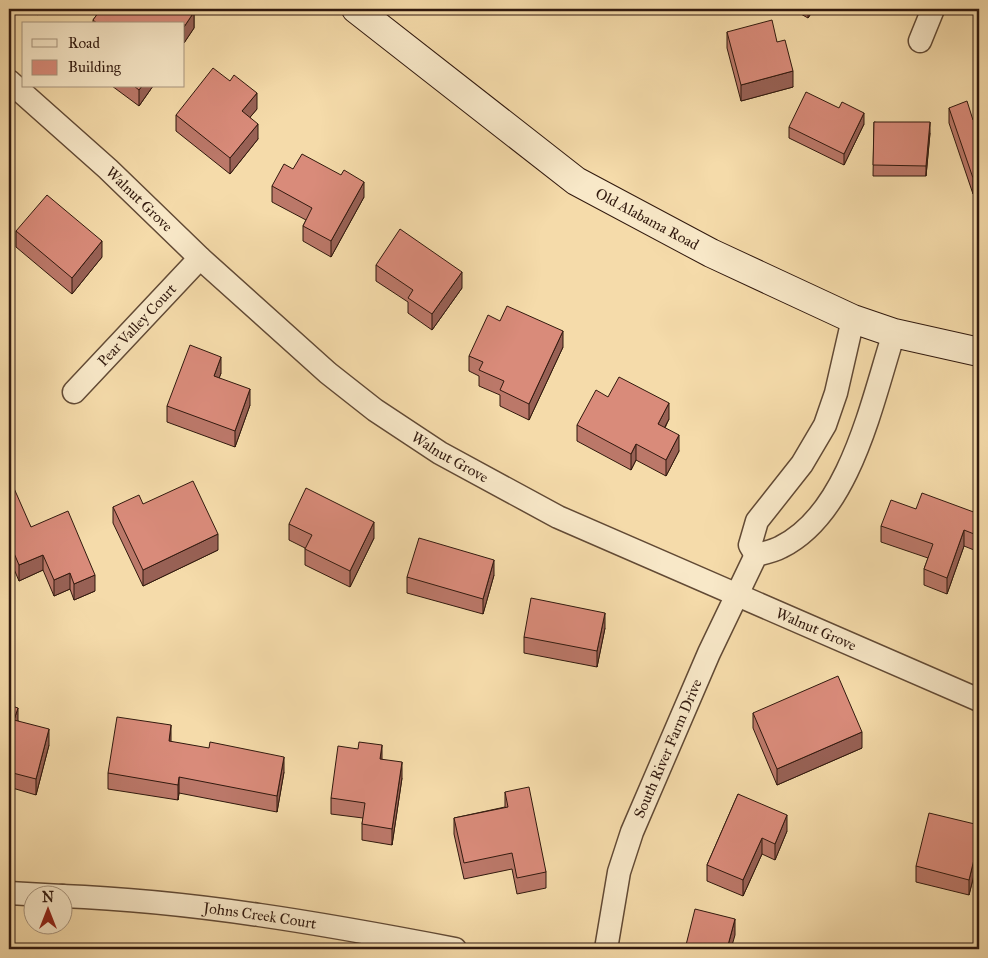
<svg xmlns="http://www.w3.org/2000/svg" width="988" height="958" viewBox="0 0 988 958" font-family="'IM FELL Great Primer',serif">
<style>
.lines{fill:none;stroke-linecap:round;stroke-linejoin:round}
.street-casing{stroke:#624a35;stroke-width:25}
.secondary-casing{stroke:#31190e;stroke-width:30}
.street{stroke:#f8e8c8;stroke-width:22}
.secondary{stroke:#f8e8c8;stroke-width:28}
.wall{fill:#bb7869;stroke:#31190e}
.shaded-wall{fill:#986155;stroke:#31190e}
.building{fill:#d98b7a;stroke:#31190e}
.labels{text-anchor:middle;stroke-width:5;stroke-linejoin:round;paint-order:stroke}
.street-label{font-size:15px;fill:#31190e;stroke:#f8e8c8}
</style>
<rect width="100%" height="100%" fill="#f5dbaa"/>
<filter id="stains"><feTurbulence type="fractalNoise" baseFrequency=".004" numOctaves="4"/><feColorMatrix values="0 0 0 0 .2 0 0 0 0 .09 0 0 0 0 .02 0 0 0 .5 -.17"/></filter>
<radialGradient id="worn" r=".72"><stop offset=".6" stop-color="#630" stop-opacity="0"/><stop offset="1" stop-color="#630" stop-opacity=".3"/></radialGradient>
<g class="lines">
<g class="street-casing">
<g id="street">
<path d="M920,41L933,9"/>
<path id="s1" d="M9,81L108,169L200,258L328,373L375,410L440,453L558,517L979,700"/>
<path id="s2" d="M74,392L200,258"/>
<path d="M756,555L750,545L757,521L802,464L825,425L836,393L853,319"/>
<path d="M9,893L62,896"/>
<path id="s3" d="M62,896C194,901 325,924 455,949"/>
<path id="s4" d="M606,949L619,872L632,832L709,653L756,555C764,553 774,551 781,547C850,513 872,401 894,333"/>
</g>
</g>
<g class="secondary-casing">
<g id="secondary">
<path id="s5" d="M356,9L576,181L711,253L853,319L894,333L979,352"/>
</g>
</g>
<use href="#street" class="street"/>
<use href="#secondary" class="secondary"/>
</g>
<path class="wall" d="M31,9H43L38,15Z
M101,9H189L194,12V28L184,43V24H93V20Z
M792,9H814L808,18Z
M727,32L777,42L793,87L741,101L727,48Z
M112,86H153L139,106Z
M949,108L973,120L979,118V192L973,194L949,123Z
M257,109L250,117L258,139L230,174L176,131V115Z
M874,122L930,133L926,176H873Z
M864,124L844,165L789,138V127Z
M293,169L364,197L331,257L303,241V226L306,220L272,202V186Z
M16,231L102,257L72,294L16,247Z
M376,265L462,288L432,330L408,313V302L376,281Z
M563,347L529,420L500,406V395L479,386V376L469,371V356Z
M221,373L219,378L250,405L235,447L167,422V406Z
M608,397L669,419L665,428L679,451L666,476L636,460L631,470L577,441V425Z
M9,488L31,527L95,591L74,600L70,589L54,596L43,570L19,581L11,562L9,563Z
M143,504L218,550L143,586L113,523V507Z
M916,509L979,514V552L964,546L947,594L924,585V569L928,558L881,542V526Z
M289,524L374,538L350,587L305,565V548L289,540Z
M494,575L483,614L407,593V577Z
M605,628L597,667L524,653V637Z
M9,705L18,721L49,745L36,795L9,787Z
M753,713L862,748L777,785L753,728Z
M171,742L284,772L277,812L179,793L178,800L108,789V773Z
M382,759L402,778L392,845L362,840V824L363,818L331,814V798Z
M505,792L546,872V888L517,894L512,869L464,879L454,834V818L505,807Z
M738,794L787,831L775,860L762,854L743,896L707,881V865Z
M979,825V855L969,895L916,882V866Z"/>
<path class="shaded-wall" d="M38,9H43L38,15Z
M808,9H814L808,18Z
M194,12V28L184,43V27Z
M793,71V87L741,101V85Z
M142,86H153L139,106V90Z
M257,93V109L242,127V111Z
M864,113V124L844,165V154Z
M930,122V133L926,176V166Z
M258,124V139L230,174V158Z
M979,176V192L973,194V178Z
M364,182V197L331,257V241Z
M102,241V257L72,294V278Z
M462,272V288L432,330V314Z
M563,331V347L529,420V404Z
M221,357V373L214,392V376Z
M250,389V405L235,447V431Z
M669,403V419L658,440V424Z
M679,435V451L666,476V460Z
M636,444V460L631,470V454Z
M374,522V538L350,587V571Z
M964,530V546L947,594V578Z
M218,534V550L143,586V570Z
M11,546V562L9,563V547Z
M43,555V570L19,581V565Z
M494,560V575L483,614V599Z
M70,573V589L54,596V580Z
M95,575V591L74,600V584Z
M605,613V628L597,667V651Z
M18,708V724L14,720Z
M171,725V741L169,757V741Z
M49,729V745L36,795V779Z
M862,732V748L777,785V769Z
M382,745V761L380,759Z
M284,757V772L277,812V796Z
M402,762V778L392,845V829Z
M179,777V793L178,800V785Z
M787,815V831L775,860V844Z
M762,838V854L743,896V880Z
M979,839V855L969,895V880Z
M735,919V935L731,949H727Z"/>
<path class="building" d="M101,9H189L194,12L184,27V24H98L93,20Z
M772,20L777,42L785,40L793,71L741,85L727,32Z
M213,68L230,81L234,75L257,93L242,111L258,124L230,158L176,115Z
M134,86H142L139,90Z
M806,92L839,108L842,102L864,113L844,154L789,127Z
M967,101L973,120L979,118V176L973,178L949,108Z
M874,122H930L926,166L873,165Z
M302,154L341,175L344,170L364,182L331,241L303,226L312,208L272,186L284,164L293,169Z
M47,195L102,241L72,278L16,231Z
M400,229L462,272L432,314L408,298L413,290L376,265Z
M507,306L563,331L529,404L500,390L504,381L479,370L483,362L469,356L488,315L500,321Z
M190,345L221,357L214,376L250,389L235,431L167,406Z
M619,377L669,403L658,424L679,435L666,460L636,444L631,454L577,425L596,390L608,397Z
M193,481L218,534L143,570L113,507L139,495L143,504Z
M13,486L31,527L68,511L95,575L74,584L70,573L54,580L43,555L19,565L11,546L9,547V488Z
M306,488L374,522L350,571L305,549L312,535L289,524Z
M922,493L979,514V536L964,530L947,578L924,569L933,544L881,526L891,500L916,509Z
M419,538L494,560L483,599L407,577Z
M531,598L605,613L597,651L524,637Z
M838,676L862,732L777,769L753,713Z
M9,705L18,708L14,720L49,729L36,779L9,772Z
M117,717L171,725L169,741L209,748L210,742L284,757L277,796L179,777L178,785L108,773Z
M359,742L382,745L380,759L402,762L392,829L362,824L365,803L331,798L338,746L358,749Z
M529,787L546,872L517,878L512,853L464,863L454,818L508,807L505,792Z
M738,794L787,815L775,844L762,838L743,880L707,865Z
M929,813L979,825V839L969,880L916,866Z
M695,909L735,919L727,949H685Z"/>
<g class="labels">
<g class="street-label">
<text dy="5" stroke="none"><textPath href="#s1" startOffset="176">Walnut Grove</textPath></text>
<text dy="5" stroke="none"><textPath href="#s5" startOffset="360">Old Alabama Road</textPath></text>
<text dy="5" stroke="none"><textPath href="#s2" startOffset="92">Pear Valley Court</textPath></text>
<text dy="5" stroke="none"><textPath href="#s1" startOffset="581">Walnut Grove</textPath></text>
<text dy="5" stroke="none"><textPath href="#s1" startOffset="986">Walnut Grove</textPath></text>
<text dy="5" stroke="none"><textPath href="#s4" startOffset="211">South River Farm Drive</textPath></text>
<text dy="5" stroke="none"><textPath href="#s3" startOffset="199">Johns Creek Court</textPath></text>
</g>
</g>
<rect width="988" height="958" fill="none" stroke="#f5dbaa" stroke-width="30"/>
<rect x="10" y="10" width="968" height="938" fill="none" stroke="#31190e" stroke-width="2.5"/>
<rect x="15" y="15" width="958" height="928" fill="none" stroke="#31190e"/>
<rect x="22" y="22" width="162" height="65" fill="#f8e8c8" stroke="#a8957e"/>
<rect x="32" y="39" width="25" height="8" fill="#f8e8c8" stroke="#a8957e"/>
<text x="68" y="48" font-size="15" fill="#31190e">Road</text>
<rect x="32" y="60" width="25" height="15" fill="#d98b7a" stroke="#a8957e"/>
<text x="68" y="72" font-size="15" fill="#31190e">Building</text>
<g transform="translate(48 910)"><circle r="24" fill="#f8e8c8" stroke="#a8957e"/>
<path d="M0-4L9 19L0 12L-9 19Z" fill="#8f2418"/>
<text y="-8" font-size="14" font-weight="bold" text-anchor="middle" fill="#31190e">N</text>
</g>
<rect width="100%" height="100%" filter="url(#stains)"/>
<rect width="100%" height="100%" fill="url(#worn)"/>
</svg>
